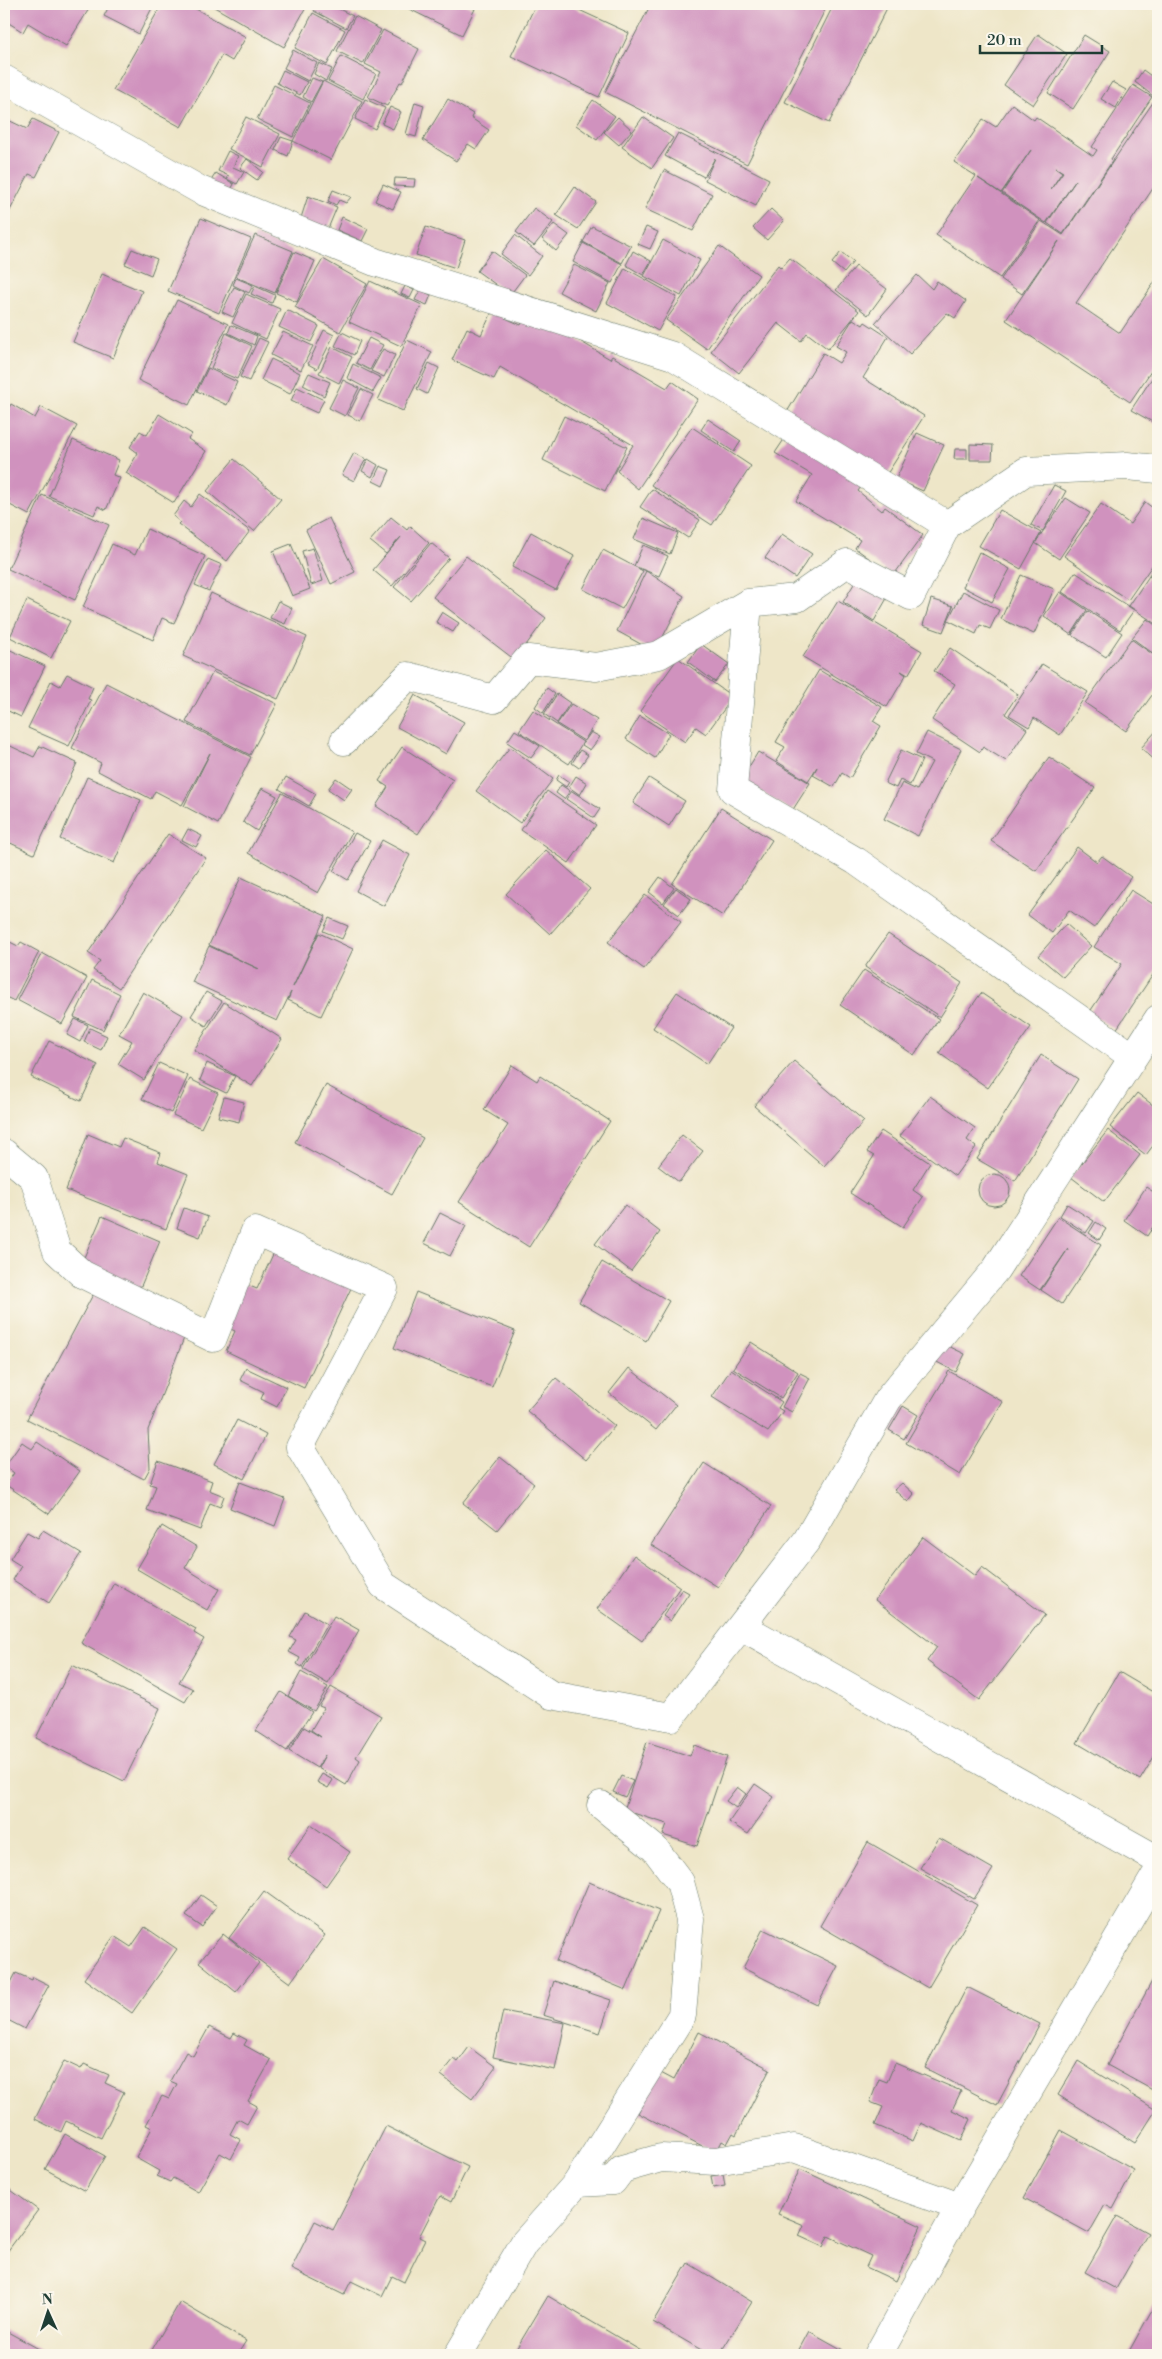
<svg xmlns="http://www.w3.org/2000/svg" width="1162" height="2359" viewBox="0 0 1162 2359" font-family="'Libre Bodoni',serif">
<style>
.building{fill:#d092be;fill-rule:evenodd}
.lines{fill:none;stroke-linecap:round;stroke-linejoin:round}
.street-casing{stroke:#677868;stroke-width:29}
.street{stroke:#fff;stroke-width:28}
</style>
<rect width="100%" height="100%" fill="#fbf7ec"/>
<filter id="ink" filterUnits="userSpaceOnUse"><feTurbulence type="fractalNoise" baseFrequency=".02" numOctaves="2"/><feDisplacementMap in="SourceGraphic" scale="10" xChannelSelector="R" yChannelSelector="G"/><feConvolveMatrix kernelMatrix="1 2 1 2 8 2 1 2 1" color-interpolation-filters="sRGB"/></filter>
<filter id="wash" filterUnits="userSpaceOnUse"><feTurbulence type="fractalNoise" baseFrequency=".0096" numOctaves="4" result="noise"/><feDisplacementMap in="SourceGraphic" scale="20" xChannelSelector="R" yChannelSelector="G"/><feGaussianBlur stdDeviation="1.12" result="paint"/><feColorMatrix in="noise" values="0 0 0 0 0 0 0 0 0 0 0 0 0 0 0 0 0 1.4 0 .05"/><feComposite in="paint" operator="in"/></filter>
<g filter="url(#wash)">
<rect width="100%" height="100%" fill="#eee6c8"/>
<g id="blocks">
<path class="building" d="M4,4H92L66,46L28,23L23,32L4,20Z
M110,4H154L139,34L104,16Z
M162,4H187L246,37L232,61L222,55L181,127L113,90Z
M209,4H308L284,47Z
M317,4H329L353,16L346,28L314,11Z
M399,4H465L475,9L462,35Z
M536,4H566L629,33L599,97L511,56Z
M651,4H828L747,164L605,92Z
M834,4H889L829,123L785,102Z
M313,13L345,30L327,65L295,48Z
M355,16L381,30L363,64L337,51Z
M383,30L419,49L402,83L400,82L387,106L368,97L381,72L365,64Z
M1038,34L1067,54L1033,105L1004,85Z
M1084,35L1110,51L1073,109L1048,93Z
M293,50L317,63L308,81L284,68Z
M341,56L376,74L363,99L328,81Z
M319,63L332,69L326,81L314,74Z
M283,70L307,82L300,95L277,83Z
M1143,70L1158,81V88L1153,96L1135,82Z
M312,78L322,82L311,102L303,97Z
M323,81L362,101L331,160L293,141Z
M1112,82L1126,90L1116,108L1101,99Z
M274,85L310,103L293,137L257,119Z
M1133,85L1152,97L1111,159L1113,160L1063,234L1047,223L1076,180L1046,223L1002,193L1031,150L1001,193L978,178L1040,220L1000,278L936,235L976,176L954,162L983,119L996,127L1012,104L1034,120L1036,117L1093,156L1097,150L1092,147ZM1055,167L1063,172L1051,189L1062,172Z
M1158,95V181L1076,303L1120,333L1158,277V361L1130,402L1006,320L1059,241L1022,294L1001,279L1041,221L1063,235Z
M365,99L385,108L375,129L355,119Z
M448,99L473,114L471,118L489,130L476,149L468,144L456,161L423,140Z
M593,100L615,116L597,140L576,125Z
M415,102L424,105L416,137L406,134Z
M390,107L401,112L393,129L382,124Z
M246,117L280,134L263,167L229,149Z
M618,117L632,130L619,145L604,132Z
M643,117L673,138L652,168L622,147Z
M4,118L27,129L33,119L59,132L36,177L29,174L4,222Z
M678,133L769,179L756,206L705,180L715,158L704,177L665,156Z
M281,137L293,141L288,156L275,150Z
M228,151L238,156L233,167L244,172L237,184L227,179L229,176L218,171Z
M247,159L263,172L257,180L240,168Z
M664,170L712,194L693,231L645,209Z
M216,173L234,184L229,194L210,182Z
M395,178L415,179L414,187L394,186Z
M383,184L401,192L393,209L375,201Z
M575,187L596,202L578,229L556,215Z
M333,190L351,197L346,203L339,200L336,205L328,201Z
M308,196L337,207L327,231L300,221Z
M534,208L553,222L534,246L516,232Z
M771,209L784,221L767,240L753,228Z
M342,217L368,229L362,241L337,230Z
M201,218L251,239L219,313L168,291Z
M554,224L569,235L556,251L542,239Z
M592,226L631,246L622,263L583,242Z
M426,227L465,240L456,268L416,255Z
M646,227L658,232L650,249L638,244Z
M255,235L293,251L275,293L236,277Z
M515,235L542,256L528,275L501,254Z
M663,240L700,260L681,296L644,276Z
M583,243L622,264L612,283L573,262Z
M719,246L759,275L707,349L666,320Z
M132,249L157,259L151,275L125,264Z
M492,251L525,275L510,295L477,271Z
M633,251L651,261L643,275L626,265Z
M294,252L315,261L297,302L276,293Z
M841,252L853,262L844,273L832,263Z
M790,258L859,311L828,349L807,333L801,341L778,323L739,373L711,351L778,265L781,268Z
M323,259L367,284L340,332L295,307Z
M574,265L610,283L596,311L559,292Z
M856,266L887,289L868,315L836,290Z
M625,268L677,297L658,331L607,303Z
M102,274L142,291L113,358L73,342Z
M917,275L932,289L937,281L966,301L955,318L947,313L910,354L875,323Z
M236,278L253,285L249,293L233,285Z
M370,281L422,305L401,346L349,322Z
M255,286L275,295L272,303L251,294Z
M405,286L414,290L410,298L401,294Z
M234,287L245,292L233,317L222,312Z
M420,290L431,295L427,305L415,300Z
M246,294L280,309L266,339L232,323Z
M177,300L228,324L189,405L138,380Z
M287,310L319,326L311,342L279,327Z
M492,312L521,325L524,316L551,324L610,359L612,356L667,388L672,381L698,399L638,489L617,471L633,445L500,367L494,379L452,360L467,328L481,335Z
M853,319L863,325L865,322L888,337L863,378L924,416L887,474L787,412L823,353L839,363L846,352L836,346Z
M231,325L257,336L254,345L228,333Z
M324,330L334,335L317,369L308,364Z
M283,332L313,346L301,370L271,355Z
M342,332L360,341L354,355L335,346Z
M226,333L252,346L237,379L211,368Z
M259,338L268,342L249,381L240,377Z
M369,338L383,345L370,370L356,363Z
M407,340L432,352L403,411L378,400Z
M332,347L352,357L339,383L319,373Z
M383,349L395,355L384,377L371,371Z
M271,359L300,373L290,394L261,380Z
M429,363L439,368L427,394L417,389Z
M353,364L381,378L373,392L347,378Z
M208,368L237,382L227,405L197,391Z
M1158,369V425L1131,410Z
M309,373L330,382L324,396L303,385Z
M343,380L359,388L345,416L329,408Z
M297,387L324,400L317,413L291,401Z
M361,389L373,395L360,421L348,415Z
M11,404L35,418L41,407L77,426L29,515L8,504L10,500L4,496V417Z
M159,414L192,434L188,439L206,451L174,503L126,473L138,453L130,447L140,431L147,435Z
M564,416L627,447L605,491L543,460Z
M708,419L741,441L734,452L701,430Z
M692,427L751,466L712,525L651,485Z
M917,433L944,445L923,491L896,479Z
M787,435L864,483L858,491L882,511L885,507L923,535L893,576L855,548L860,540L796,501L812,475L775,453Z
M73,440L119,460L113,475L120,478L106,510L98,506L94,515L49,496Z
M970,444L993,445L992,460H970Z
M955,449H967V459H954Z
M354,453L366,459L354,481L342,475Z
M234,459L281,499L254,531L207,491Z
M368,459L378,465L372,477L362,471Z
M380,466L390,470L383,486L373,481Z
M1054,485L1066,491L1043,531L1031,525Z
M652,489L700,520L688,538L640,507Z
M200,494L250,531L227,561L178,524L180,522L173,516L184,501L191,507Z
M42,495L109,525L75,600L8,569Z
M1066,498L1090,513L1059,559L1035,543Z
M1145,502L1158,512V557L1128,600L1064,556L1101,504L1130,524Z
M1000,510L1041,533L1021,569L979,546Z
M391,517L407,530L410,526L429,543L392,586L373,570L401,537L386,554L370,541Z
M329,518L355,572L331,584L306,530Z
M643,518L678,533L670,554L634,539Z
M147,529L205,556L174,623L162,618L153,640L83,607L112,544L135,555Z
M531,532L574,556L556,590L512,567Z
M782,534L812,554L795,578L765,558Z
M431,543L449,558L411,601L394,587Z
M291,544L310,589L292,596L273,551Z
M643,545L668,556L659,576L634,566Z
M313,548L323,581L311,585L302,551Z
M603,550L643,571L622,609L583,589Z
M979,552L1010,569L992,602L963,587Z
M466,556L546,618L515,660L433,597Z
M208,559L222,565L209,591L195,585Z
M1158,561V580L1149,575Z
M646,571L684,596L655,652L617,631Z
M1075,572L1134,610L1120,630L1062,592Z
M860,574L890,593L874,621L843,602Z
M1021,575L1054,589L1034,634L1001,619Z
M1149,576L1158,582V625L1129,606Z
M963,591L999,610L990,629L980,625L976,634L948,620Z
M1060,592L1087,610L1071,635L1044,616Z
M211,593L307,637L278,699L183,656Z
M931,599L953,606L943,632L923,625Z
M27,600L70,621L51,658L10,637Z
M278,601L292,608L285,624L270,618Z
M838,601L922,651L908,675L901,671L906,675L887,707L803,657Z
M1088,611L1122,633L1106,657L1072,635Z
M442,612L459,623L453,632L436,622Z
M1147,619L1158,627V657L1132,638Z
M1131,639L1158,658V687L1126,731L1085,703Z
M701,644L729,664L715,682L688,662Z
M4,647L45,666L21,717L4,709Z
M950,648L1018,694L1005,714L1027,729L1006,761L983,747L980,752L932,720L955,684L934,671Z
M678,658L733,697L706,734L696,727L685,742L640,711Z
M1042,664L1088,692L1060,735L1034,718L1029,727L1009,715Z
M819,670L882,707L873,721L881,726L850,778L842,773L834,787L813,775L817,767L808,781L776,761L785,747L776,742Z
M213,672L277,704L250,755L186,722Z
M67,674L93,687L88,699L91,700L69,746L28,728L51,681L60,686Z
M106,683L251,757L218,824L184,806L210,753L182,805L155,791L151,799L98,771L101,763L72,748Z
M547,688L555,694L543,713L535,707Z
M557,694L570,703L557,723L544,714Z
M415,695L464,722L446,754L397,727Z
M571,704L597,720L584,741L557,724Z
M533,710L583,742L569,764L519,731Z
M640,716L669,734L655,758L626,739Z
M1158,729V763L1141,748Z
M515,730L540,746L531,758L507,742Z
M591,732L600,737L590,750L582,745Z
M927,732L961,749L918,836L884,819L902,783L917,790L932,762L916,754Z
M4,743L34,757L40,746L77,763L34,854L4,840Z
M402,747L453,780L418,834L376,806L388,787L379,781Z
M510,747L553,779L520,823L476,791Z
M580,750L588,755L579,768L572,763Z
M901,750L922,760L910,785L900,780L896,788L885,783Z
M758,752L810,783L792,811L741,780Z
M1049,757L1095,788L1036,871L991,841Z
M559,775L569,782L566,787L556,780Z
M576,776L587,783L580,795L569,787Z
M87,777L141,800L114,863L60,839Z
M286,777L316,794L309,806L279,789Z
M336,778L352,789L344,800L328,789Z
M649,778L685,801L669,826L633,803Z
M561,785L570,791L564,799L556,793Z
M262,788L277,796L257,831L243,822Z
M547,791L596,825L569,863L521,830Z
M572,791L600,809L594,818L566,799Z
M282,793L352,832L318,893L248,853Z
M721,808L772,840L723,916L672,884Z
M188,829L202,836L196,847L182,840Z
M355,833L370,841L348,880L333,871Z
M168,834L206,858L119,988L93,970L100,961L88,953Z
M382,840L410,855L384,906L356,891Z
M1077,847L1097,862L1102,856L1131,877L1094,928L1069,910L1052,933L1028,915Z
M546,850L590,889L550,934L506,894Z
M241,877L326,916L293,987L319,933L353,949L321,1016L288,1000L291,992L277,1021L192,982L209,946L259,969L209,945Z
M660,877L674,888L663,903L649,892Z
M676,888L691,899L679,915L664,904Z
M1131,890L1158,907V967L1116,1030L1089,1013L1122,964L1094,947Z
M645,895L681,922L644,969L608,942Z
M329,918L348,926L342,939L323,931Z
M1066,924L1091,946L1063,977L1038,956Z
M888,934L962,983L940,1017L865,967Z
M4,939L18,946L21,942L39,952L14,1001L4,996Z
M42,953L87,978L62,1024L17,1000Z
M864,970L939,1019L914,1055L840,1005Z
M92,980L120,994L103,1030L74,1017Z
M143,992L183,1015L144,1080L118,1064L132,1041L119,1034Z
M206,992L222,1001L206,1026L191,1016Z
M677,992L731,1028L707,1064L653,1028Z
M981,993L1031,1027L988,1088L939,1053Z
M224,1002L282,1039L252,1086L194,1050Z
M75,1019L88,1025L80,1042L67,1035Z
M90,1028L107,1036L101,1050L84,1042Z
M49,1041L98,1065L81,1101L31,1077Z
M1041,1055L1078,1079L1015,1181L977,1159Z
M794,1061L864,1121L824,1166L754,1106Z
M159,1063L188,1076L171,1113L142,1099Z
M207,1063L235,1076L226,1093L200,1080Z
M512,1065L537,1081L540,1076L610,1121L529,1247L459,1202L508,1125L484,1110Z
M190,1079L218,1093L201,1128L173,1115Z
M326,1085L423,1138L392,1194L295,1142Z
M1137,1093L1158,1109V1139L1146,1155L1110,1127Z
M930,1096L975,1128L967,1140L976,1147L955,1176L900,1136Z
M224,1097L244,1102L239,1122L218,1117Z
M1108,1130L1140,1155L1104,1202L1071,1177Z
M881,1131L930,1163L913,1190L923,1197L903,1227L850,1193L874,1156L867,1152Z
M88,1134L119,1147L123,1138L161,1153L158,1162L188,1174L166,1229L66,1190Z
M682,1135L703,1151L679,1182L658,1166Z
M978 1190a16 16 0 1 1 32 0a16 16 0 1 1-32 0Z
M1146,1187L1158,1195V1219L1147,1236L1124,1220Z
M1067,1204L1094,1221L1086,1233L1060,1216Z
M625,1205L660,1232L631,1271L595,1244Z
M184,1208L208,1217L200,1237L177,1228Z
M440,1213L466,1226L450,1256L424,1243Z
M102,1216L160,1241L138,1293L79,1269Z
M1058,1217L1101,1245L1062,1304L1041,1290L1068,1249L1040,1290L1019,1276Z
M1158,1221V1236L1151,1231Z
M1096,1222L1106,1229L1099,1240L1089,1233Z
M275,1250L352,1286L304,1388L226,1351L235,1331L222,1325L242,1283L257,1289Z
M602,1262L669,1301L646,1341L579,1302Z
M97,1287L186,1333L148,1430L150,1468L144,1479L27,1419Z
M416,1292L515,1331L492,1387L394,1348Z
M751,1342L798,1372L781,1398L733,1368Z
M942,1343L965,1354L956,1372L933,1360Z
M246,1368L286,1387L277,1407L261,1399L264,1392L240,1380Z
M629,1368L676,1405L656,1430L609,1393Z
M731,1369L782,1402L778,1408L783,1411L768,1432L712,1397Z
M949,1371L1003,1402L960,1475L906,1443Z
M800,1373L810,1378L792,1412L782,1407Z
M556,1378L615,1426L586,1460L527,1411Z
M903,1406L918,1415L904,1439L889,1430Z
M237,1420L266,1435L244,1479L214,1464Z
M22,1442L32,1449L37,1442L80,1471L49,1514L6,1485L14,1473L5,1466Z
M500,1457L534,1484L497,1530L463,1503Z
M158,1461L212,1481L209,1490L224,1496L220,1507L210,1503L200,1530L147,1510L156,1486L150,1484Z
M704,1463L771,1506L718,1587L651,1545Z
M240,1482L285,1499L275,1526L230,1508Z
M902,1483L914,1494L908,1502L894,1490Z
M162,1526L197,1547L185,1568L219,1589L207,1610L137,1569Z
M43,1530L81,1553L49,1603L13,1580L21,1566L10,1559L27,1532L38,1538Z
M923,1537L975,1576L982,1567L1045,1615L979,1700L927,1661L937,1647L875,1600Z
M634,1555L680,1587L642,1641L597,1609Z
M114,1583L196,1629L194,1633L204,1639L179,1682L193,1689L185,1702L81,1643Z
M682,1589L689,1593L670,1621L663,1616Z
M305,1611L327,1624L302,1667L297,1664L300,1658L289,1652L296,1640L290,1637Z
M334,1616L359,1630L328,1684L303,1669Z
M72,1665L160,1708L124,1781L36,1738Z
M301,1672L328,1687L314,1711L288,1696Z
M1119,1672L1158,1695V1750L1140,1780L1077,1743Z
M331,1687L381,1716L356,1757L360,1760L346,1785L318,1768L325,1755L317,1768L289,1751L304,1727L321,1737L311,1730L324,1708L319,1706Z
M281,1692L312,1712L287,1751L256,1731Z
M647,1742L690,1756L694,1745L727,1757L697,1846L663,1835L667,1824L624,1810Z
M322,1774L333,1780L328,1788L317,1782Z
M621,1776L633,1781L625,1797L613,1792Z
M755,1784L774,1797L748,1834L729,1822Z
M737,1787L746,1794L736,1808L726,1801Z
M311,1825L350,1852L326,1886L287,1859Z
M939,1838L993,1869L974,1899L920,1868Z
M868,1842L977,1905L928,1988L820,1926Z
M589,1882L659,1911L626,1990L556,1961Z
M264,1891L325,1935L290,1983L229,1938Z
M201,1895L217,1906L202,1927L186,1916Z
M145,1927L177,1949L132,2013L84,1979L114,1936L131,1947Z
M763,1929L838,1966L817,2005L743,1968Z
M223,1934L259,1963L236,1992L199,1962Z
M1158,1970V2093L1107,2065Z
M16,1973L32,1980L33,1977L49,1985L25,2029L4,2018V1996Z
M554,1981L611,2000L600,2033L543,2015Z
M967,1987L1040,2024L997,2105L925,2068Z
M503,2011L565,2023L555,2070L493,2057Z
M209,2027L231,2038L234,2033L247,2040L244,2045L271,2060L248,2101L257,2106L247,2124L238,2119L230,2134L241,2140L231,2159L220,2153L198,2192L173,2178L170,2182L157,2176L159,2171L136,2158L152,2128L146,2125L162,2096L169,2099L177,2084L170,2081L186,2052L193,2056Z
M699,2032L770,2069L736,2135L733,2133L727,2144L722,2141L716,2153L638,2113L659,2072L674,2080Z
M469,2047L496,2067L472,2099L441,2075L454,2059L458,2062Z
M64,2061L81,2069L84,2064L109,2075L105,2083L124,2092L101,2138L66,2121L61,2132L35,2119Z
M1078,2061L1156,2110L1135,2143L1058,2095Z
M895,2063L961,2091L952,2110L971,2119L961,2141L921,2123L913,2141L875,2125L883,2107L870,2102L879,2079L887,2082Z
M386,2126L468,2167L451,2202L440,2196L419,2237L425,2240L404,2282L392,2276L382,2296L351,2281L344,2295L291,2269L315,2221L333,2230Z
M1061,2130L1134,2170L1113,2209L1105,2205L1089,2233L1024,2198Z
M65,2134L105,2156L85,2191L45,2169Z
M800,2169L921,2226L896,2281L866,2267L871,2256L828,2236L823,2247L799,2236L804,2225L778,2214Z
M723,2174L725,2186L713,2188L711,2176Z
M4,2185L38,2210L4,2256Z
M1117,2216L1148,2233L1116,2289L1085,2272Z
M688,2263L752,2302L719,2355H710L653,2322Z
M548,2296L648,2355H522L515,2351Z
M1158,2299V2355H1127Z
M180,2302L246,2341L237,2355H149Z
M4,2330L50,2355H4Z
M809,2331L843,2350L840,2355H796Z"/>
</g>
</g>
<g filter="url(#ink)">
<use href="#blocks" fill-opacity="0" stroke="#677868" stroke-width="1"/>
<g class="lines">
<g class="street-casing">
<path id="street" d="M4,79L200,190L375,262L673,356L947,525L1026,471L1127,466L1158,469
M748,603L733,790L856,861L1133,1057
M344,741L408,676L494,699L528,659L596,667L659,655L748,603L797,598L847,563L911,596L947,525
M4,1153L34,1178L57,1251L82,1274L213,1338L255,1231L384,1288L300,1447L383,1585L551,1695L671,1717L807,1540L888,1399L996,1269L1158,1019
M741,1626L1158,1860
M577,2183L682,2015L690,1919L680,1882L655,1849L601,1805
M458,2355L524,2243L577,2183L613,2181L622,2169L661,2158L716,2161L794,2148L960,2207
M878,2355L960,2207L1158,1871"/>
</g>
<use href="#street" class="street"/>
</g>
</g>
<rect width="1162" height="2359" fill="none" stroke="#fbf7ec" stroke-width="20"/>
<g transform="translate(48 2312) rotate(357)" stroke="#fbf7ec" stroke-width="4" paint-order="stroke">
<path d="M0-4L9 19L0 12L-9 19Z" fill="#1f3d34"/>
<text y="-8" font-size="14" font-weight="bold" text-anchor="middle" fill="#1f3d34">N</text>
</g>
<path d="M980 45v8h122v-8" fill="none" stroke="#1f3d34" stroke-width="2.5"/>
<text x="987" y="45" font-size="15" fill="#1f3d34" stroke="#fbf7ec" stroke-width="4" paint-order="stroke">20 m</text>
</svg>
